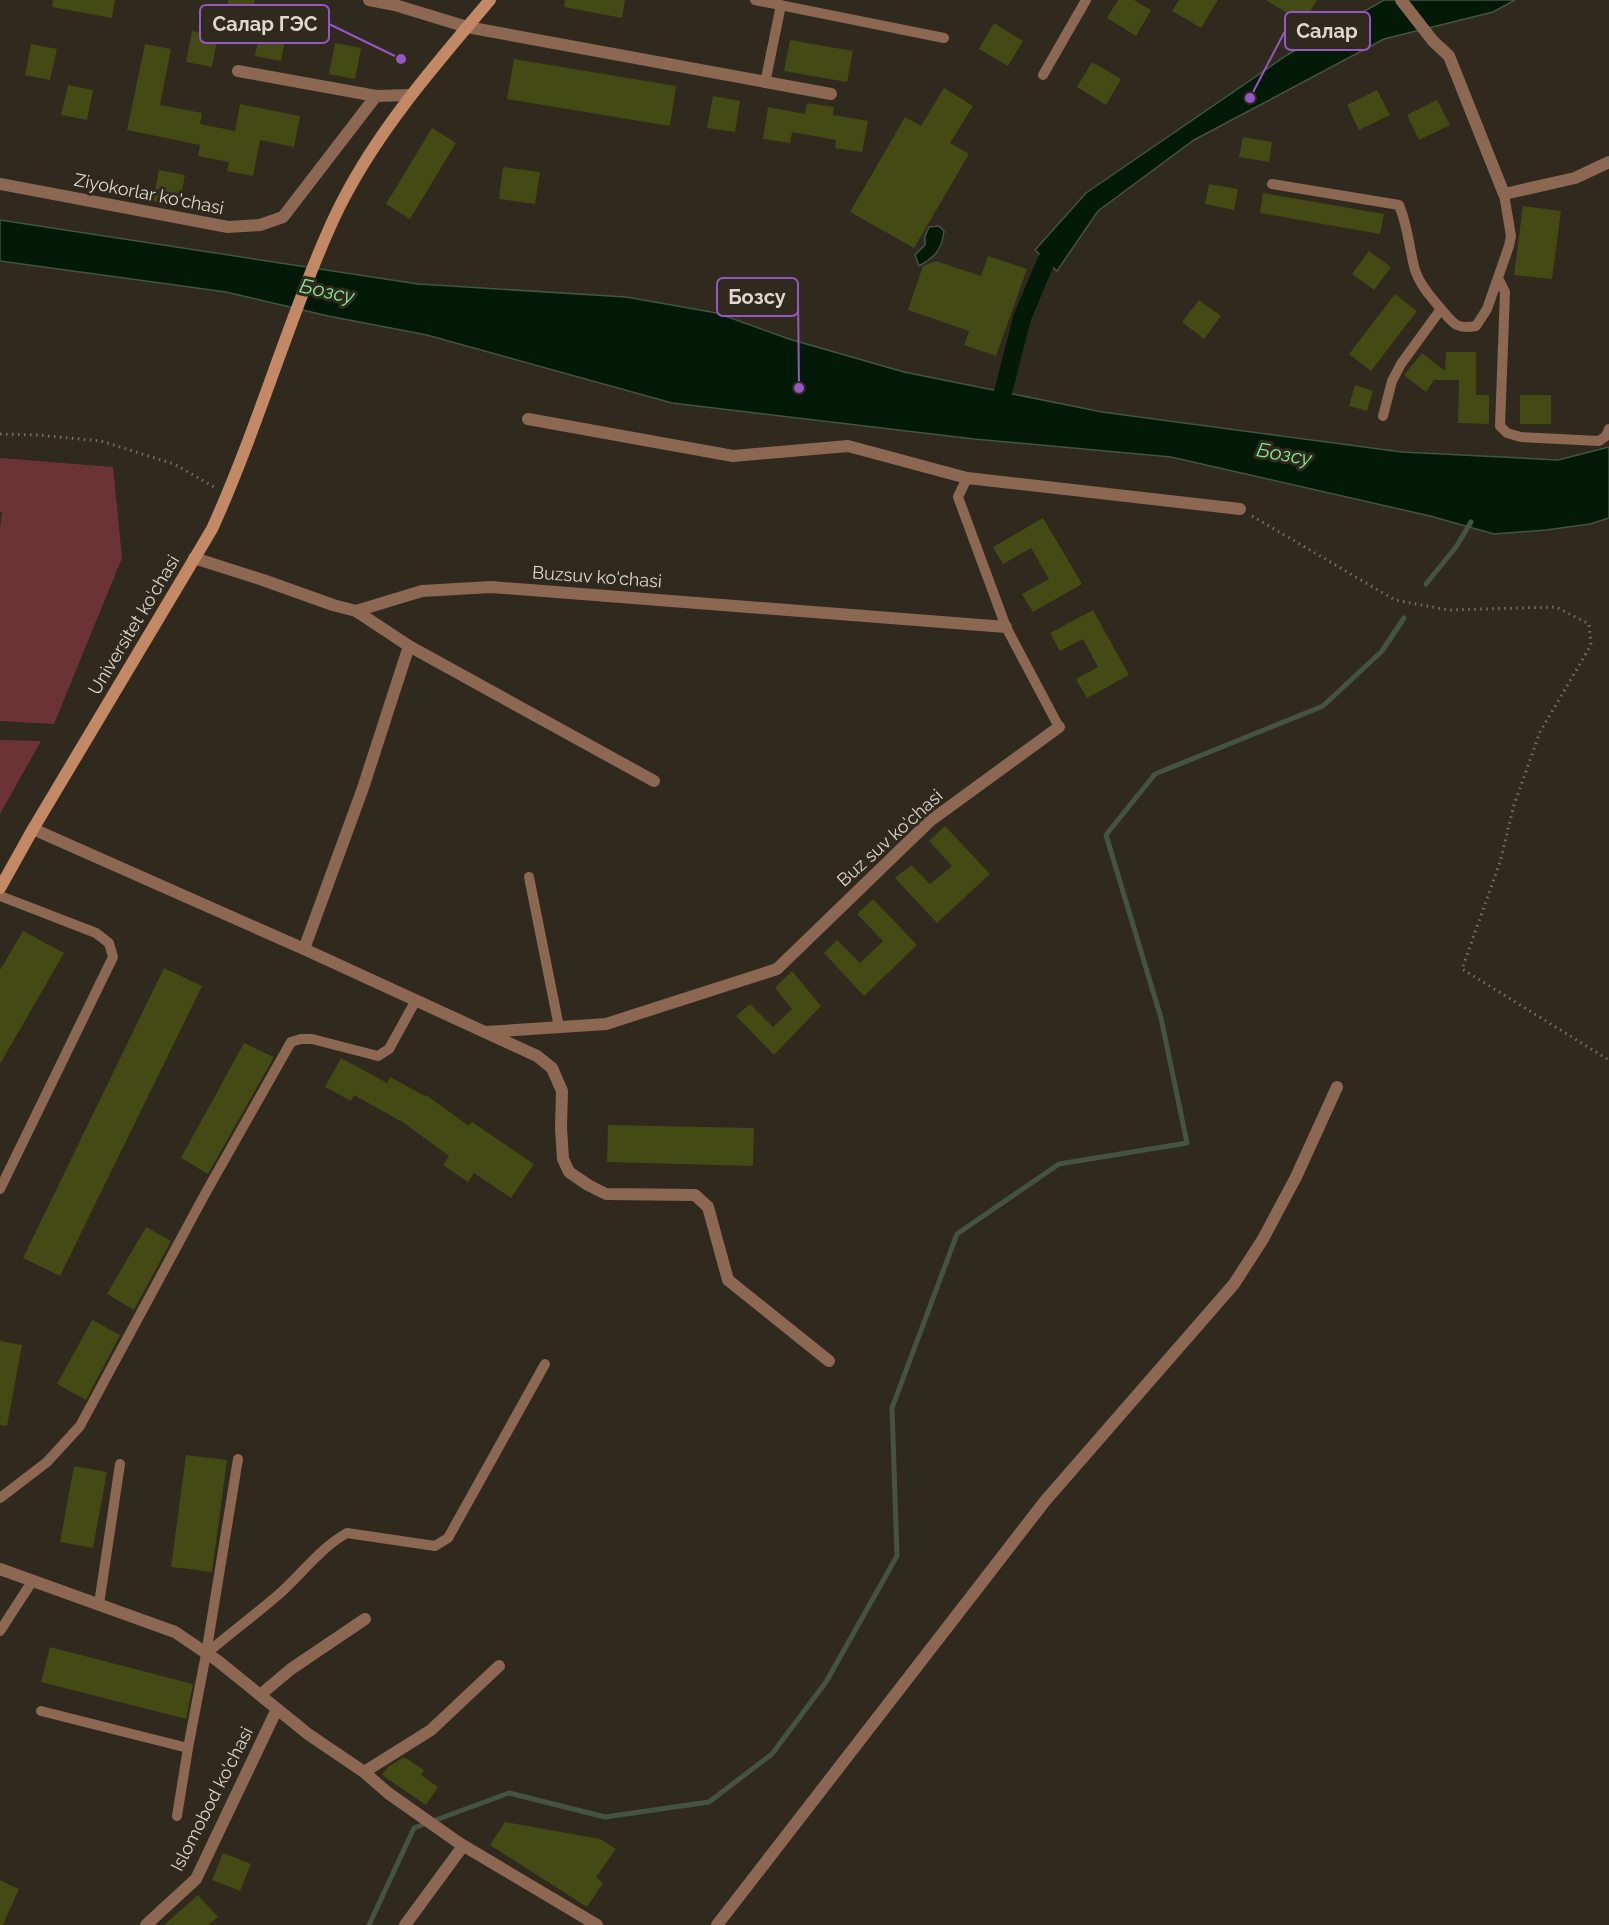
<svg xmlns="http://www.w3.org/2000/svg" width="1609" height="1925" viewBox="0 0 1609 1925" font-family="Raleway,sans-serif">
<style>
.green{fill:#6c3335}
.water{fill:#021a07;stroke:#445344;stroke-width:1.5}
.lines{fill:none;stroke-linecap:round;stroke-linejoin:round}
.stream{stroke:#445344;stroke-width:5}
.canal{stroke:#021a07;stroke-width:18}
.building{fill:#434a14}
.path{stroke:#767066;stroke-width:3;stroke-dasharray:1.5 4.5;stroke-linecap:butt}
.service{stroke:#8c6752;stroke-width:10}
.minor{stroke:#8c6752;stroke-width:12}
.secondary{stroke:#c38967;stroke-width:12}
.labels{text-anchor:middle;stroke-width:6;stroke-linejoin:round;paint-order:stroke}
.street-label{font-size:18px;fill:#ddd9d1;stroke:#30291d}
.water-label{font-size:20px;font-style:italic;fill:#83ee98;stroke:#30291d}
.leader{fill:none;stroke:#9457c4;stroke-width:2}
.callout-dot{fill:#9457c4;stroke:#30291d;stroke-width:2}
.callout{fill:#30291d;stroke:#9457c4;stroke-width:2}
.callout-label{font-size:20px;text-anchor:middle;font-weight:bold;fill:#ddd9d1}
</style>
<rect width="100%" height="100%" fill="#30291d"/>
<path class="green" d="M0,458L113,467L122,558L54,724L0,721V529L2,512H0Z
M0,740L41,741L0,814Z"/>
<path class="water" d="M1384,0H1515L1493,12L1384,39L1194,140L1098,211L1057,271L1035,250L1086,193L1287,55Z
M0,220L418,284L626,297L717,313L789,339L904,372L1102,412L1402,452L1558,460L1609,447V518L1590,524L1546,530L1494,534L1430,516L1171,457L974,439L672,403L427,335L328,316L226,292L0,261Z
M939,226L944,231C942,250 935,257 919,266L915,255L925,245V236L929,227Z"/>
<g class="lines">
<path class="stream" d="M1426,584L1456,547L1471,522
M369,1925L414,1828L509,1793L605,1817L709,1802L772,1754L826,1682L897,1556L892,1408L957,1234L1059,1164L1187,1143L1161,1018L1106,835L1155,774L1323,706L1382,651L1404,618"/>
<path class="canal" d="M999,408L1022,318L1046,261L1061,243"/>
</g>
<path class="building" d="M53,0H115L112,18L52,7Z
M228,0H255L249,31L223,26Z
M565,0H625L622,18L564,7Z
M1118,0H1134L1151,10L1136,36L1107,18Z
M1179,0H1218L1201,28L1172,11Z
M1266,0H1317L1303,23Z
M994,23L1023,41L1008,66L979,49Z
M261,25L287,30L281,61L255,56Z
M192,31L218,36L212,67L186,62Z
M790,40L853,51L847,82L784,71Z
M335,43L361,48L355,79L329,74Z
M31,44L57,49L50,80L25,75Z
M145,44L171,49L160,105L202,113L200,124L235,131L240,104L300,116L294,147L260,140L253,176L227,171L229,162L198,156L200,145L127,130Z
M514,59L676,86L670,126L507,99Z
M1092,62L1121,79L1106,105L1077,87Z
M68,85L93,90L87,120L61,115Z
M944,88L973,106L950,143L969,154L914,248L850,212L905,117L921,126Z
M1377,90L1390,115L1359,130L1347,105Z
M713,96L740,101L735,132L707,128Z
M1437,100L1450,125L1419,140L1407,115Z
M807,103L834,107L833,115L868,121L862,152L835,148L836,140L792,132L790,143L763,139L768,107L805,114Z
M432,128L456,143L410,219L386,204Z
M1243,137L1272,142L1269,162L1239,157Z
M503,167L540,172L535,204L499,199Z
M159,170L185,175L179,206L153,201Z
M1209,184L1238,189L1234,210L1205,204Z
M1263,193L1384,214L1380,234L1260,213Z
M1523,206L1561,211L1552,279L1514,275Z
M1369,251L1391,267L1374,290L1352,274Z
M988,256L1027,269L996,356L964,345L969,331L908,310L923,266L936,261L981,276Z
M1395,294L1417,311L1371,371L1349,354Z
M1199,300L1221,316L1204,339L1182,322Z
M1446,352H1476V395H1489V424L1458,423L1459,380H1434L1426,392L1404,375L1422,353L1445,371Z
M1355,385L1373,391L1367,411L1349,406Z
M1520,395H1551V424H1520Z
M1043,518L1082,584L1033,612L1022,594L1049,579L1031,548L1003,564L993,547Z
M1093,610L1129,675L1087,698L1076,679L1098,667L1083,639L1060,651L1050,633Z
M945,826L990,874L937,923L895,878L911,865L930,884L952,866L929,841Z
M873,899L917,945L864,996L824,953L837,940L860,963L883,941L857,914Z
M23,931L64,953L0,1064V970Z
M164,968L202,986L60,1276L23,1258Z
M792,971L821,1006L774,1055L736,1016L750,1004L773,1027L792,1009L775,988Z
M244,1043L274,1057L208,1174L181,1158Z
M341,1058L387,1083L390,1077L425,1096L426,1095L469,1126L472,1122L534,1164L511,1198L474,1173L468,1182L443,1165L449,1156L404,1123L354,1095L351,1101L325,1087Z
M608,1125L754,1128L753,1166L607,1162Z
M146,1227L171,1241L134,1310L107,1294Z
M92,1320L120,1335L86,1400L57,1384Z
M0,1341L22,1345L7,1426L0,1425Z
M186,1455L227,1460L212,1572L171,1567Z
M74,1466L107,1472L93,1548L60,1542Z
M50,1647L193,1684L186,1719L41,1682Z
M404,1757L424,1770L421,1775L438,1787L426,1805L382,1775L388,1767Z
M505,1822L600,1839L616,1849L596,1877L603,1883L587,1907L490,1845Z
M223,1853L251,1864L240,1891L212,1880Z
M0,1880L19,1889L3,1925H0Z
M198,1895L218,1917L208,1925H164Z"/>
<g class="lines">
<path class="path" d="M0,434L37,435L101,441L174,464L216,488
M1252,516L1395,600L1448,610L1556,607L1589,624L1591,645L1540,732L1514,805L1500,862L1462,969L1609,1060"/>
<path class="service" d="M755,0L944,38
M1043,75L1086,0
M765,83L781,5
M1272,184L1399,205C1408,226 1409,248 1415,270C1420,285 1431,297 1441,309C1453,323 1456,330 1476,326L1487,309L1509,246L1511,236L1504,194
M1498,278L1505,292L1500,426L1507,433L1521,437L1599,441L1606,436L1609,429
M1383,416L1392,381L1401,364L1441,309
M967,478L958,497L1006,627L1059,727
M529,877L559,1027
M0,896L96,933L109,943L113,957L0,1189
M0,1498L47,1462L80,1426L205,1194L291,1042L301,1039H312L378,1056L389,1049L416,1000
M99,1604L120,1464
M0,1631L33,1580
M206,1654C230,1633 255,1615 278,1595C301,1575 320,1548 347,1533L435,1546L448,1538L545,1364
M41,1711L188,1748L206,1654L238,1459
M177,1816L188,1748"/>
<path class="minor" d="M369,0L395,5L467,27L831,94
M1401,0L1433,41L1449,56L1504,194L1575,178L1609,162
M238,71L376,96L410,95
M0,184L228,227L260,225L283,217L376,96
M528,419L733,456L848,446L967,478L1240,509
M194,558L263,580L333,605L356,611L422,591L491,587L1006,627
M356,611L409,646L654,781
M33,829L304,949L537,1056L552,1068L562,1091L561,1128L563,1159L569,1172L588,1185L606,1194L695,1195L708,1207L728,1280L829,1361
M304,949L363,788L409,646
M486,1032L606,1024L777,969L930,821L1059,727
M0,1569L175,1632L218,1661L308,1734L364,1772L388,1793L459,1843L597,1925
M260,1695L291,1669L365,1619
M364,1772L431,1730L499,1666
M146,1925L196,1879L277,1709
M405,1925L463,1846
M717,1925L1045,1501L1234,1284L1263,1239L1296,1177L1337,1087"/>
<path class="secondary" d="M0,888L33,829L212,529C247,452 273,370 304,290C316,259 328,228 344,198C382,125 437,63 490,0"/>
</g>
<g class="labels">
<g class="street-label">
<text transform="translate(149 194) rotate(11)" y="6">Ziyokorlar ko'chasi</text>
<text transform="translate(597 577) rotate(4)" y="6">Buzsuv ko'chasi</text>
<text transform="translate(134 625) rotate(-59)" y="6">Universitet ko'chasi</text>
<text transform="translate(890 838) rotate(-42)" y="6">Buz suv ko'chasi</text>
<text transform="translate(212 1799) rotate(-63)" y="6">Islomobod ko'chasi</text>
</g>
<g class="water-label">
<text transform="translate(327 291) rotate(12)" y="7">Бозсу</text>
<text transform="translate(1284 454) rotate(10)" y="7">Бозсу</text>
</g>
</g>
<path class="leader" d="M401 59L329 24M1250 98L1285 31M799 388L798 297"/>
<g class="callout-dot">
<circle cx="401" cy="59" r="6"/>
<circle cx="1250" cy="98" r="6"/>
<circle cx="799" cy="388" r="6"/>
</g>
<g class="callout">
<rect x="200" y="5" width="129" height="38" rx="6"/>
<rect x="1285" y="12" width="85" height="38" rx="6"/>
<rect x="717" y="278" width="81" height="38" rx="6"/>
</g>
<g class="callout-label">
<text x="265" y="31">Салар ГЭС</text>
<text x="1327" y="38">Салар</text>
<text x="757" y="304">Бозсу</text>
</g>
</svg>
